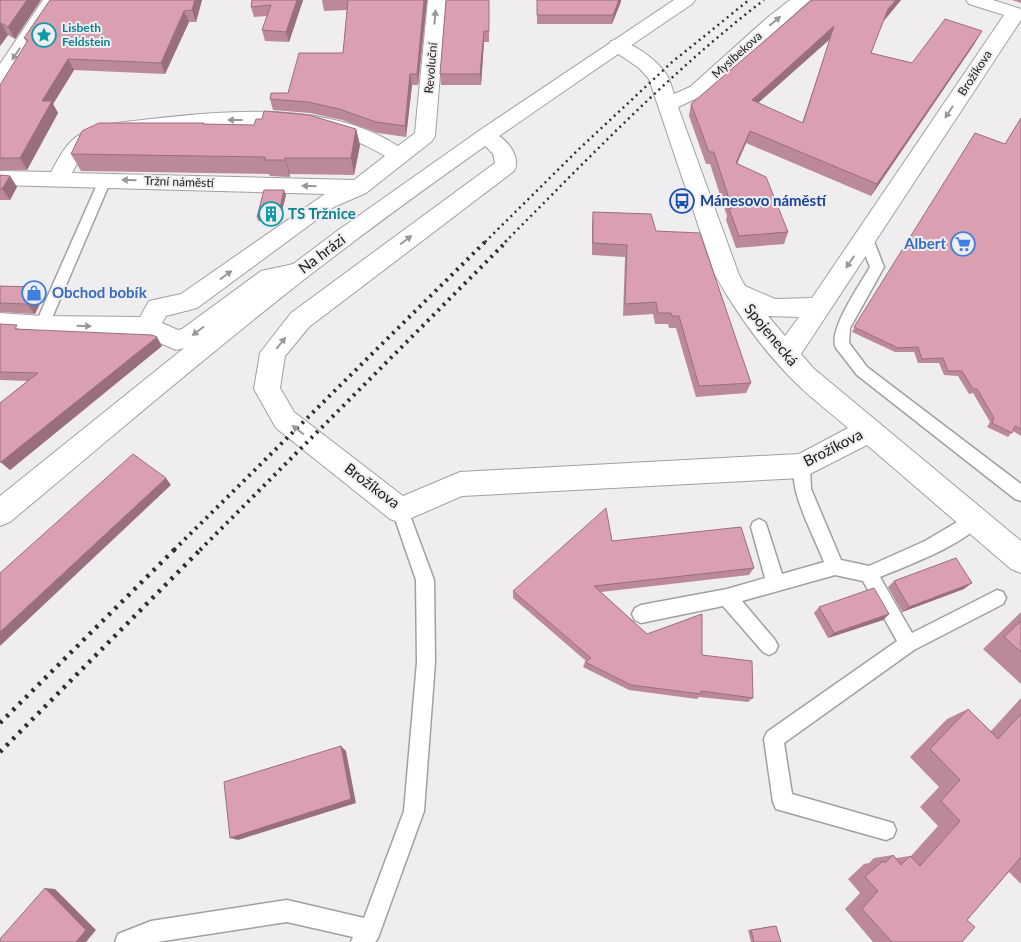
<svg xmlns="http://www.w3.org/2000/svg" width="1021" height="942" viewBox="0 0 1021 942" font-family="Lato,sans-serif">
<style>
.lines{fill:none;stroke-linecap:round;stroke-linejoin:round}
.service-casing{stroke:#a19fa2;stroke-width:3}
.minor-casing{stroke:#a19fa2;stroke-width:2}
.secondary-casing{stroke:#a19fa2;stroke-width:2}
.service{fill:#fff;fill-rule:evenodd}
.minor{fill:#fff;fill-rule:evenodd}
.secondary{fill:#fff;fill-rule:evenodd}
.rail-far2{stroke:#302f30;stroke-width:2.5;stroke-dasharray:2 4;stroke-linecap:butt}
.rail-far1{stroke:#302f30;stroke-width:4;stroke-dasharray:2.5 5;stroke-linecap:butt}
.rail{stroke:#302f30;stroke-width:4.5;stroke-dasharray:3 6;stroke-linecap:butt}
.wall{fill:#bc8999;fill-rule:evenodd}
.shaded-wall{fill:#996f7d}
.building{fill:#db9fb2;stroke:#996f7d;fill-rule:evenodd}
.oneway{fill:#989898}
.labels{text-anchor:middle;stroke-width:4;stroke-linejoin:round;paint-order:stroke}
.far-culture-label{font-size:12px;font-weight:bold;fill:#0d838f;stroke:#f0edf1;text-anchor:start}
.far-street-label{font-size:12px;fill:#1a191a;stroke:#f0edf1}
.transit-label{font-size:15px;font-weight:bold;fill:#164399;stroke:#f0edf1;text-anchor:start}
.culture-label{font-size:15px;font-weight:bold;fill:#0d838f;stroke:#f0edf1;text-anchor:start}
.shop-label{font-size:15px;font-weight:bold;fill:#366cbe;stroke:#f0edf1;text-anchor:end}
.street-label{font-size:15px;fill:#1a191a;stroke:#f0edf1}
</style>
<rect width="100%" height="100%" fill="#f0edf1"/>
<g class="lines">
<g class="service-casing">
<path id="service" d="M105,176L111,180L49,325L47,329L42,331L37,329L35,325L99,180Z
M866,234L871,236L873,239L884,267L850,328L849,343L867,367L1021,484V501L1015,499L857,375L836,348C827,331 861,283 870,267L859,239L861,236Z
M802,459L808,461L810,466L811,489L841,560L869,566L925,541L974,512L980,515L982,520C972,542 904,567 880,577L912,633L997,590L1003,592L1006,598L1003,604L914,650L784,743L792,794L893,823L896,830L893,837L886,840L776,809L773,802L764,739L767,732L897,641L863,581L835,575L742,601L775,640L778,646L775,652L769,655L763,652L723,606L641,623L635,620L632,614L635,608L641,605L727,589L765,578L751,527L753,522L759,519L765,522L767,527L782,574L824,562C815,538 785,485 796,461Z
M400,503L406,505L408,510L434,580L435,662L424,811L378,938L375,942H351L353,937L287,922L157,942H115L118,934L151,921L287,900L364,918L404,811L417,662L416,580L392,510L394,505Z"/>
</g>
<g class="minor-casing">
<path id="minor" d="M43,0H61L7,82L0,84V64Z
M428,0H446L435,136L432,141L366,193L334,207L197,308L166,316L162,323L178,330L182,329L261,271L298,263L306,266L310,272L306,278L275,285L197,345L176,350L144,336L42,334L0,331V313L42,316L140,317L149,301L181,294L325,194L0,185V171L51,172C59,158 66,142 81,134C101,122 128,122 151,119C229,110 329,101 398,146L415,133ZM237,125C288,125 341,128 385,156L354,180L72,173L80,158L89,147L109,137Z
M790,0H810L704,95L678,107L739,275L745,286L775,299L812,298L1004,15L969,4L966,0H993L1021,9V20L801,354L813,368L1021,541V573L1011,569L867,445L802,478L462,496L400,523L390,519L276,428L254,389L260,353L291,313L495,163L493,154L476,136L479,131C497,126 524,154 514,171L309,327L285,356L280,388L294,412L403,496L460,472L799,454L848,428C831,413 812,399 796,383C765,353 736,312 715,275L649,79L639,68L611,49L609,45L611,41C628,37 658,61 667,75C670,81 672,88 674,94L690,87L767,18ZM768,316L799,317L785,336Z"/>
</g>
<g class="secondary-casing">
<path id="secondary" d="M674,0H695L692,4C562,92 431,181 306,278C205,357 108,440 10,522L0,526V496L214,324L337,231L483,128Z"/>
</g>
<use href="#service" class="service"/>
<use href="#minor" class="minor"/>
<use href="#secondary" class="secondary"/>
<path class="rail-far2" d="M485,242L579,149L671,63L749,0
M505,242C589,158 670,72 764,0"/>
<path class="rail-far1" d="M174,550L486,241
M200,550L507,241"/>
<path class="rail" d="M0,723L175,549
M0,752L201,549"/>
</g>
<path class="wall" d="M0,0H41L15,39L8,35L0,46Z
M50,0H202L196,22H189L165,74L74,70L53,104L58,113L27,170H0V85L27,42L24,38Z
M252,0H303L289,42L265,41L262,30L267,16L254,17L251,7Z
M322,0H427L418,85H412L406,137L378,133L342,120L310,113L273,110L270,99L288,93L343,53L347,10L324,11Z
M489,0V42H484L481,85H441L440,74Z
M537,0H621L612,24H537Z
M812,0H901L883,21L871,53L912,63L975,43L871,196L746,143L737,164L788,232L784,244L736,248L726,220L727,216L710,164H706L689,116L691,104ZM830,39L802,123L758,103Z
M1012,0H1021V3Z
M1021,118V436L1013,431L1008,437L987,427L990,422L973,393L969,394L958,376L944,375L939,363H918L914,352H895L852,332L975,133L1005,144Z
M204,123V124L356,129L360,145L354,175L290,174V177L270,176L269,174L81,171L71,154Z
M0,175L10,176L17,187L10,200H0Z
M286,195L279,222L258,221L257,217Z
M593,212L656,231L751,383L746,393L696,397L676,328H669L668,324H655L653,314L623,316L625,257L592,255V224Z
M0,286L35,287L43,297L35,314L0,312Z
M0,324L20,329L162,346L10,470L0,462V403L27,381L0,380Z
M612,541L754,568L749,575L601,592L647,634L702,655L753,698L748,702L699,697L697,699L629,690L583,667L585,662L586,661L513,598V591Z
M894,581L964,589L902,612L888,587Z
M819,607L889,614L883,620L828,638L814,613Z
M1021,612V684L983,649Z
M1021,698V884L1009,872L967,920L962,942H873L845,909L860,893L848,879L864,864L869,863L874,858L893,855L896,858L910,856V857L938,826L920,807L939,787L910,757L947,719L968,709L991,731Z
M773,926H776L781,942H751L748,930Z"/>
<path class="shaded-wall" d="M27,0H41L15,39L8,27Z
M195,0H202L196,22L192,10Z
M297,0H303L289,42L286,32Z
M424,0H427L418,85L417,74Z
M619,0H621V2L612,24L613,15Z
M896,0H901L883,22L888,9Z
M184,11L189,22L165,74L161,63Z
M1,23L8,35L0,46V25Z
M834,26L830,39L748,112L752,100Z
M484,31V42L481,85L480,74Z
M982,31L975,43L871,196L877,184Z
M68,59L74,70L53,104L58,113L27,170L20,158L42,101Z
M410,74L412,85L406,137L405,126Z
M356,129L360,145L354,175L351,158Z
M750,131L746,143L732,175L736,163Z
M285,158L290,174V177L285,160Z
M10,176L17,187L10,200L2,189Z
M284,190L286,195L279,222L278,217Z
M35,287L43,297L35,314L27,304Z
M157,337L162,346L10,470L1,462Z
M166,478L171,485L0,646V632Z
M972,583L964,589L902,612L909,607Z
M889,614L883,620L828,638L834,633Z
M341,746L346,751L356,803L238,840L230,838Z
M45,888L55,889L96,930L86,942H76Z"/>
<path class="building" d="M0,0H27L8,27L1,23L0,25Z
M50,0H195L192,10L184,11L161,63L68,59L42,101H52L20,158H0V85L28,40L24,38Z
M252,0H297L286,32L262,30L271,5L251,7Z
M348,0H424L417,74H410L405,126L376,122L339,109L308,102L270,99L271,93H288L299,53H343Z
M446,0H489V31H484L480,74H440Z
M537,0H619L613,15H537Z
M812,0H896L888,9L871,53L912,63L945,19L982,31L877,184L750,131L736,163L766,177L788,232L739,236L729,209L732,208L714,152H709L691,104ZM834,26L803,123L752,100Z
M264,111L309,115L356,129L351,158H285V160H265V157L71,154L82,131L99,123H204L203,124L254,125L256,119H262Z
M1021,118V429L1015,426L1012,433L992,423L994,418L977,389H973L962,371H948L943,358L922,359L918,347L898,348L854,327L975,133L1005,144Z
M0,175L10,176L2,189H0Z
M264,190H284L278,217H257Z
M593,212L651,214L656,231L700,233L751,383L699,386L679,316H672L671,313H658L656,302L625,304L627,245L593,243Z
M0,286L35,287L27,304L0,303Z
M0,324L17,325L15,329L152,335L157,337L1,462H0V403L38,373L0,372Z
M133,454L166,478L0,632V573Z
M606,508L612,541L741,527L754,568L594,586L647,634L702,614V655L752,661L753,698L701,691V694L631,685L585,662L591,658L513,591Z
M956,558L972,583L909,607L894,581Z
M874,588L889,614L834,633L819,607Z
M1021,621V652L1004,637Z
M968,709L998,739L1021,714V857L967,920L975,927L962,942H892L862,909L878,891L865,877L883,861L885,863L893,855L901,865L910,856L920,866L960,821L941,801L960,780L930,749Z
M341,746L351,799L230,838L224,782Z
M45,888L86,930L76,942H0V939Z
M776,926L781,942H754L751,930Z"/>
<defs><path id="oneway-solid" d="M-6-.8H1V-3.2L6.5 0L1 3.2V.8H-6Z" transform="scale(1.25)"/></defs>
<g class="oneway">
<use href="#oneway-solid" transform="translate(435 17) rotate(-85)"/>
<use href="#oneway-solid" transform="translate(775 21) rotate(-40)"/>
<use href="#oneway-solid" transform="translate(16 54) rotate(124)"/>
<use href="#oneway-solid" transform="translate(949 112) rotate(123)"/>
<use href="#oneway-solid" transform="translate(235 120) rotate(180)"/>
<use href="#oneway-solid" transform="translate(129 180) rotate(-178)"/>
<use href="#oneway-solid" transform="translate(309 186) rotate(-178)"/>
<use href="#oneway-solid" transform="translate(406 240) rotate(-37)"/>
<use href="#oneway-solid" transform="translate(850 262) rotate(124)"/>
<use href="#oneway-solid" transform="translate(226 275) rotate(-36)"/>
<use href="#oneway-solid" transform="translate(84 326) rotate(1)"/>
<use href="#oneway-solid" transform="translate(198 331) rotate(143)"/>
<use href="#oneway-solid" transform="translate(281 343) rotate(-51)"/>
<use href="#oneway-solid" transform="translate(298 430) rotate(-143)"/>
</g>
<defs>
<g id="sight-ring" transform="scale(1.25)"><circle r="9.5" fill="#f0edf1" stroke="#0f9aa8" stroke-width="1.5"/><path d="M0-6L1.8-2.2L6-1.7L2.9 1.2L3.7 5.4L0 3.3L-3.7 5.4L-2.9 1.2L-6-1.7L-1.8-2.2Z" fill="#0f9aa8"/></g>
<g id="bus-ring" transform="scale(1.25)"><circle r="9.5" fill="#f0edf1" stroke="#1a4fb4" stroke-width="1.5"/><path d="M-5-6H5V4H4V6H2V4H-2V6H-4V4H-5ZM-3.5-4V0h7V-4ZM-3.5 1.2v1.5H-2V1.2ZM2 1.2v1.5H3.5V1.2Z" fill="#1a4fb4"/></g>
<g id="building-ring" transform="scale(1.25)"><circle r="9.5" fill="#f0edf1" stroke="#0f9aa8" stroke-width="1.5"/><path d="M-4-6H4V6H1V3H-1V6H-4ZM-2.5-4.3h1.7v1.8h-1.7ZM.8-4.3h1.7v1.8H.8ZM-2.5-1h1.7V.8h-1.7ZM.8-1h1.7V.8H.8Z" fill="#0f9aa8"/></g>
<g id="supermarket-ring" transform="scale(1.25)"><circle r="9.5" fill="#f0edf1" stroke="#3f7fe0" stroke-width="1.5"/><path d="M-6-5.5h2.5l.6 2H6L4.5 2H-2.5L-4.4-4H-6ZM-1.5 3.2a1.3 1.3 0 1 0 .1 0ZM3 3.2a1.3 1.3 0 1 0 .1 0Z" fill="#3f7fe0"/></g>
<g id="shop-ring" transform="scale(1.25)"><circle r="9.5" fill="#f0edf1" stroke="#3f7fe0" stroke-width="1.5"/><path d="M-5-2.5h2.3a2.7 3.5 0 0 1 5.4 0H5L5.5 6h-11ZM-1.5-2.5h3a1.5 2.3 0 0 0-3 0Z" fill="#3f7fe0"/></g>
</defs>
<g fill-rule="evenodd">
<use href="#sight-ring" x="44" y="35"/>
<use href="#bus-ring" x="682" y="201"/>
<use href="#building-ring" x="271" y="214"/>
<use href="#supermarket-ring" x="963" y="244"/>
<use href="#shop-ring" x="34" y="293"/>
</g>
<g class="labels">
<g class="far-culture-label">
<text x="62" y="32">Lisbeth<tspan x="62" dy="14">Feldstein</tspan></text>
</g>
<g class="far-street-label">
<text transform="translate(737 55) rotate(-42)" y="4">Myslbekova</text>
<text transform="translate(431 68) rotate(-85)" y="4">Revoluční</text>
<text transform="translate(975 73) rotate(-57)" y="4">Brožíkova</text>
<text transform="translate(179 182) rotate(2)" y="4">Tržní náměstí</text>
</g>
<g class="transit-label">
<text x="700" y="206">Mánesovo náměstí</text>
</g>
<g class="culture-label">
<text x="288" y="219">TS Tržnice</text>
</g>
<g class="shop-label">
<text x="946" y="249">Albert</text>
<text x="52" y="298" text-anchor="start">Obchod bobík</text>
</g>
<g class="street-label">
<text transform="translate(322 254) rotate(-37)" y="5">Na hrázi</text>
<text transform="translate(771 335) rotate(51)" y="5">Spojenecká</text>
<text transform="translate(833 448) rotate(-27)" y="5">Brožíkova</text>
<text transform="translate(372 486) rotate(37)" y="5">Brožíkova</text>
</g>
</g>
</svg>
